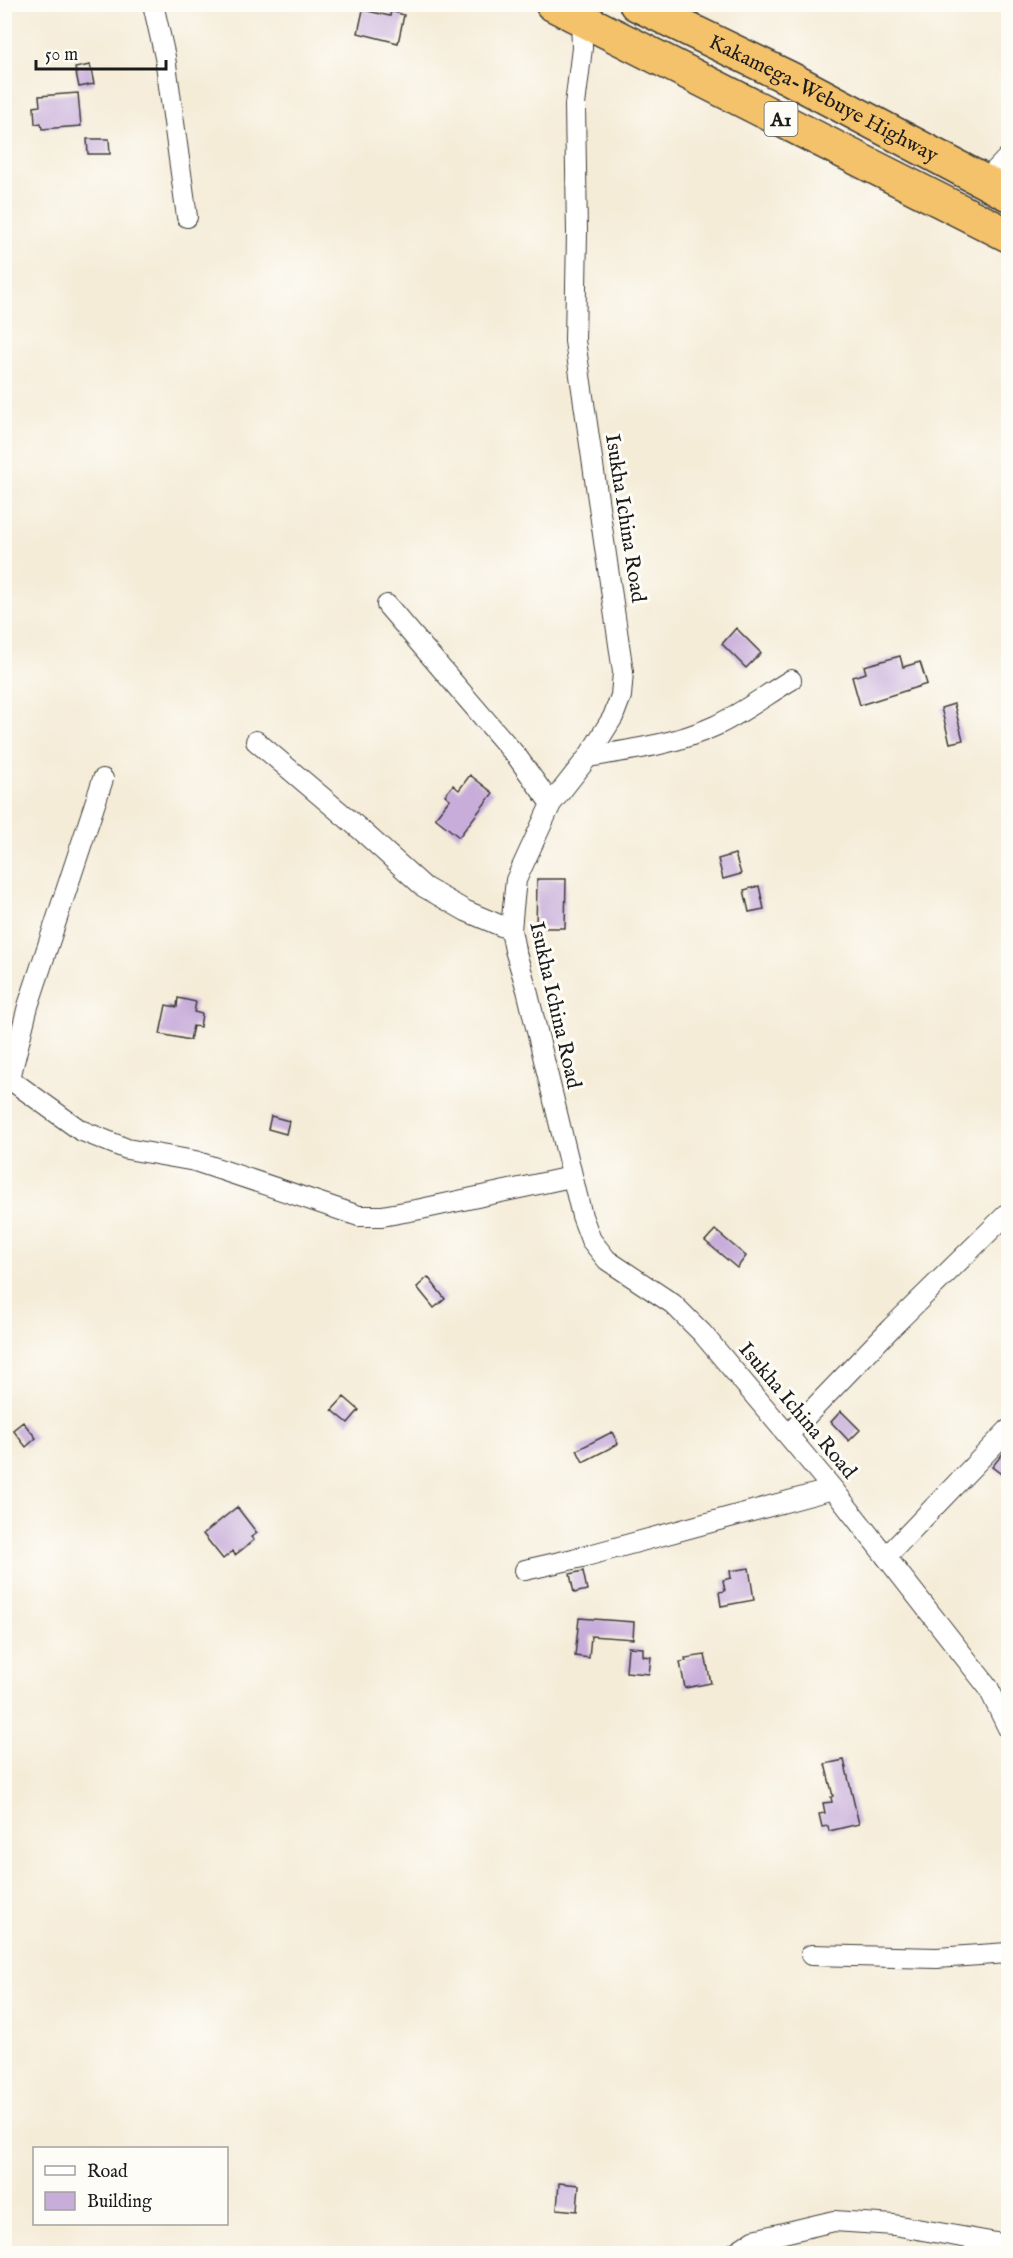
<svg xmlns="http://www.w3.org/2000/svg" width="1013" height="2258" viewBox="0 0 1013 2258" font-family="'IM FELL English',serif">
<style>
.building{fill:#c8adda}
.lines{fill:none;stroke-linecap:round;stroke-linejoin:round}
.minor-casing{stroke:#3d3b38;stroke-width:22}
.trunk-casing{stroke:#3d3b38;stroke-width:36}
.minor{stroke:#fff;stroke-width:20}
.trunk{stroke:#f4c26a;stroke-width:33}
.labels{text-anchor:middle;stroke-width:6;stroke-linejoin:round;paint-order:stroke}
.shield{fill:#fdfcf7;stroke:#605f5e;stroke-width:1.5}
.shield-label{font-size:20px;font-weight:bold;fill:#1c1c1c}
.street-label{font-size:21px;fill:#1c1c1c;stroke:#fdfcf7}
</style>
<rect width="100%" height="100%" fill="#fdfcf7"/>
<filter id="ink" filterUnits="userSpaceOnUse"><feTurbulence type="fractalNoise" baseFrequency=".0167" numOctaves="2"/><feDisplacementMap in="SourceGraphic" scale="12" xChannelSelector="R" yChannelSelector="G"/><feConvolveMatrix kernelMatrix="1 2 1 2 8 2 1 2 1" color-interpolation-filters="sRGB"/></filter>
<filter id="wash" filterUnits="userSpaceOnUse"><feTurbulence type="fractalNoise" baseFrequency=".008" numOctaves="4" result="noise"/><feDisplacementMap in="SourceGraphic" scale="24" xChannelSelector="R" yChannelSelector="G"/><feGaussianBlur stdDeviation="1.35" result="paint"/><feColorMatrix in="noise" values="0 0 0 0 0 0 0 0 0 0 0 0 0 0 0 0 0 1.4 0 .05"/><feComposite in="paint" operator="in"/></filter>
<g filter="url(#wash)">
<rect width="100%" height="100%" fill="#f5ecd8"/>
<g id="blocks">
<path class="building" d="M363,10L390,16L391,11L404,15L398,43L358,33Z
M90,65L94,84L79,87L75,68Z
M78,93L81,126L42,129L41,123L35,124L34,107L40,106L39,96Z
M87,139H109L110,154H88Z
M736,628L761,653L746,668L722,644Z
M900,656L903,667L920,662L927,684L860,705L852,677L866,673L864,666Z
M954,704L963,740L950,743L941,708Z
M470,775L493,793L459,837L435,818L450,799L445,795L453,785L459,790Z
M735,854L741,874L723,879L718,859Z
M537,879H566L565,928H536Z
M759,886L764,909L749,912L744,890Z
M178,998L196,1002L194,1012L202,1014L200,1027L193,1026L190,1040L160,1034L166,1005L177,1007Z
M271,1116L289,1121L286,1134L268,1129Z
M715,1230L746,1256L737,1268L705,1241Z
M428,1277L445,1299L434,1308L417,1287Z
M344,1397L359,1410L348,1423L332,1410Z
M841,1411L860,1430L849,1441L831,1422Z
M23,1422L36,1438L26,1447L13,1430Z
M612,1432L618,1444L583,1462L577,1450Z
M1008,1447V1479L992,1467Z
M237,1507L257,1533L251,1537L254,1540L235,1555L233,1551L223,1559L203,1534Z
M749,1568L754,1600L721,1606L719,1592L725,1591L723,1580L731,1578L730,1571Z
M583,1571L587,1590L574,1593L570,1574Z
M579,1618L634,1622L633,1639L591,1636L589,1658L575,1656Z
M628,1647L643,1648V1656L651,1657L649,1674L626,1672Z
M705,1655L711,1683L685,1688L680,1662L686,1661L685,1658Z
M844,1760L859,1824L829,1831L828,1826L822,1827L819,1814L825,1813L823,1803L832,1802L831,1797L833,1796L825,1764Z
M559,2183L579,2185L577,2211L557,2209Z"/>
</g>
</g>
<g filter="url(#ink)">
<use href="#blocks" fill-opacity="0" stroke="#3d3b38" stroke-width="1.5"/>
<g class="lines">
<g class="minor-casing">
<path id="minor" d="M153,4L165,57L187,217
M581,17L582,48L575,105L577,233L575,341L623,672L621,696L613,717L588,757L551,804L516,880L513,908L511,930L515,950L527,990L582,1216L591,1240L607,1260L673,1304L702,1333L833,1489L988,1687L1008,1728
M985,181L1008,157
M387,605L518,758L551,804
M256,741L361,830L424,887L466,911L511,930
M588,757C631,750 676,744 715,726C741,714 766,695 791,680
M4,1075L80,1130L127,1149L195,1161L359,1216H382L421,1209L571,1177
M10,1078L28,1006L103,779
M788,1435L892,1327L1008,1213
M886,1557L1008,1430
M525,1570L582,1557L833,1489
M811,1955L937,1958L1008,1953
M733,2254L754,2240L834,2221L894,2225L1002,2244L1008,2243"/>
</g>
<g class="trunk-casing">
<g id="trunk">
<path d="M552,4L1008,235"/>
<path id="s1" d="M636,4L789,78L1008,194"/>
</g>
</g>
<use href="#minor" class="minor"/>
<use href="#trunk" class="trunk"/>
</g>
</g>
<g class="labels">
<rect class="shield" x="764.5" y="102" width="33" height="34" rx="4.5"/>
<g class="shield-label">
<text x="781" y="126">A1</text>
</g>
<g class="street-label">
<text dy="7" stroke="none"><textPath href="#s1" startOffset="210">Kakamega-Webuye Highway</textPath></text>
<text transform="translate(626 518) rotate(81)" y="7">Isukha Ichina Road</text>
<text transform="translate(556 1005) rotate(77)" y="7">Isukha Ichina Road</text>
<text transform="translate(798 1410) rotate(50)" y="7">Isukha Ichina Road</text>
</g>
</g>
<rect width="1013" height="2258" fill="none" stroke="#fdfcf7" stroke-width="24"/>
<rect x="33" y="2147" width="195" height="78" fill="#fdfcf7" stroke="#a3a29f" stroke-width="1.5"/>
<rect x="45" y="2166" width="30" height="9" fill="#ffffff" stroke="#a3a29f" stroke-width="1.5"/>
<text x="87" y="2177" font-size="18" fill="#1c1c1c">Road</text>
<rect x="45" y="2192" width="30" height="18" fill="#c8adda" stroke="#a3a29f" stroke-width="1.5"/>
<text x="87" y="2207" font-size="18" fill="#1c1c1c">Building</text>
<path d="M36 60v9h130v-9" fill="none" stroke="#1c1c1c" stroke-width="3"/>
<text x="45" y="60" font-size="18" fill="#1c1c1c" stroke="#fdfcf7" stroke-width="4.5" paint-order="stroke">50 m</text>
</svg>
